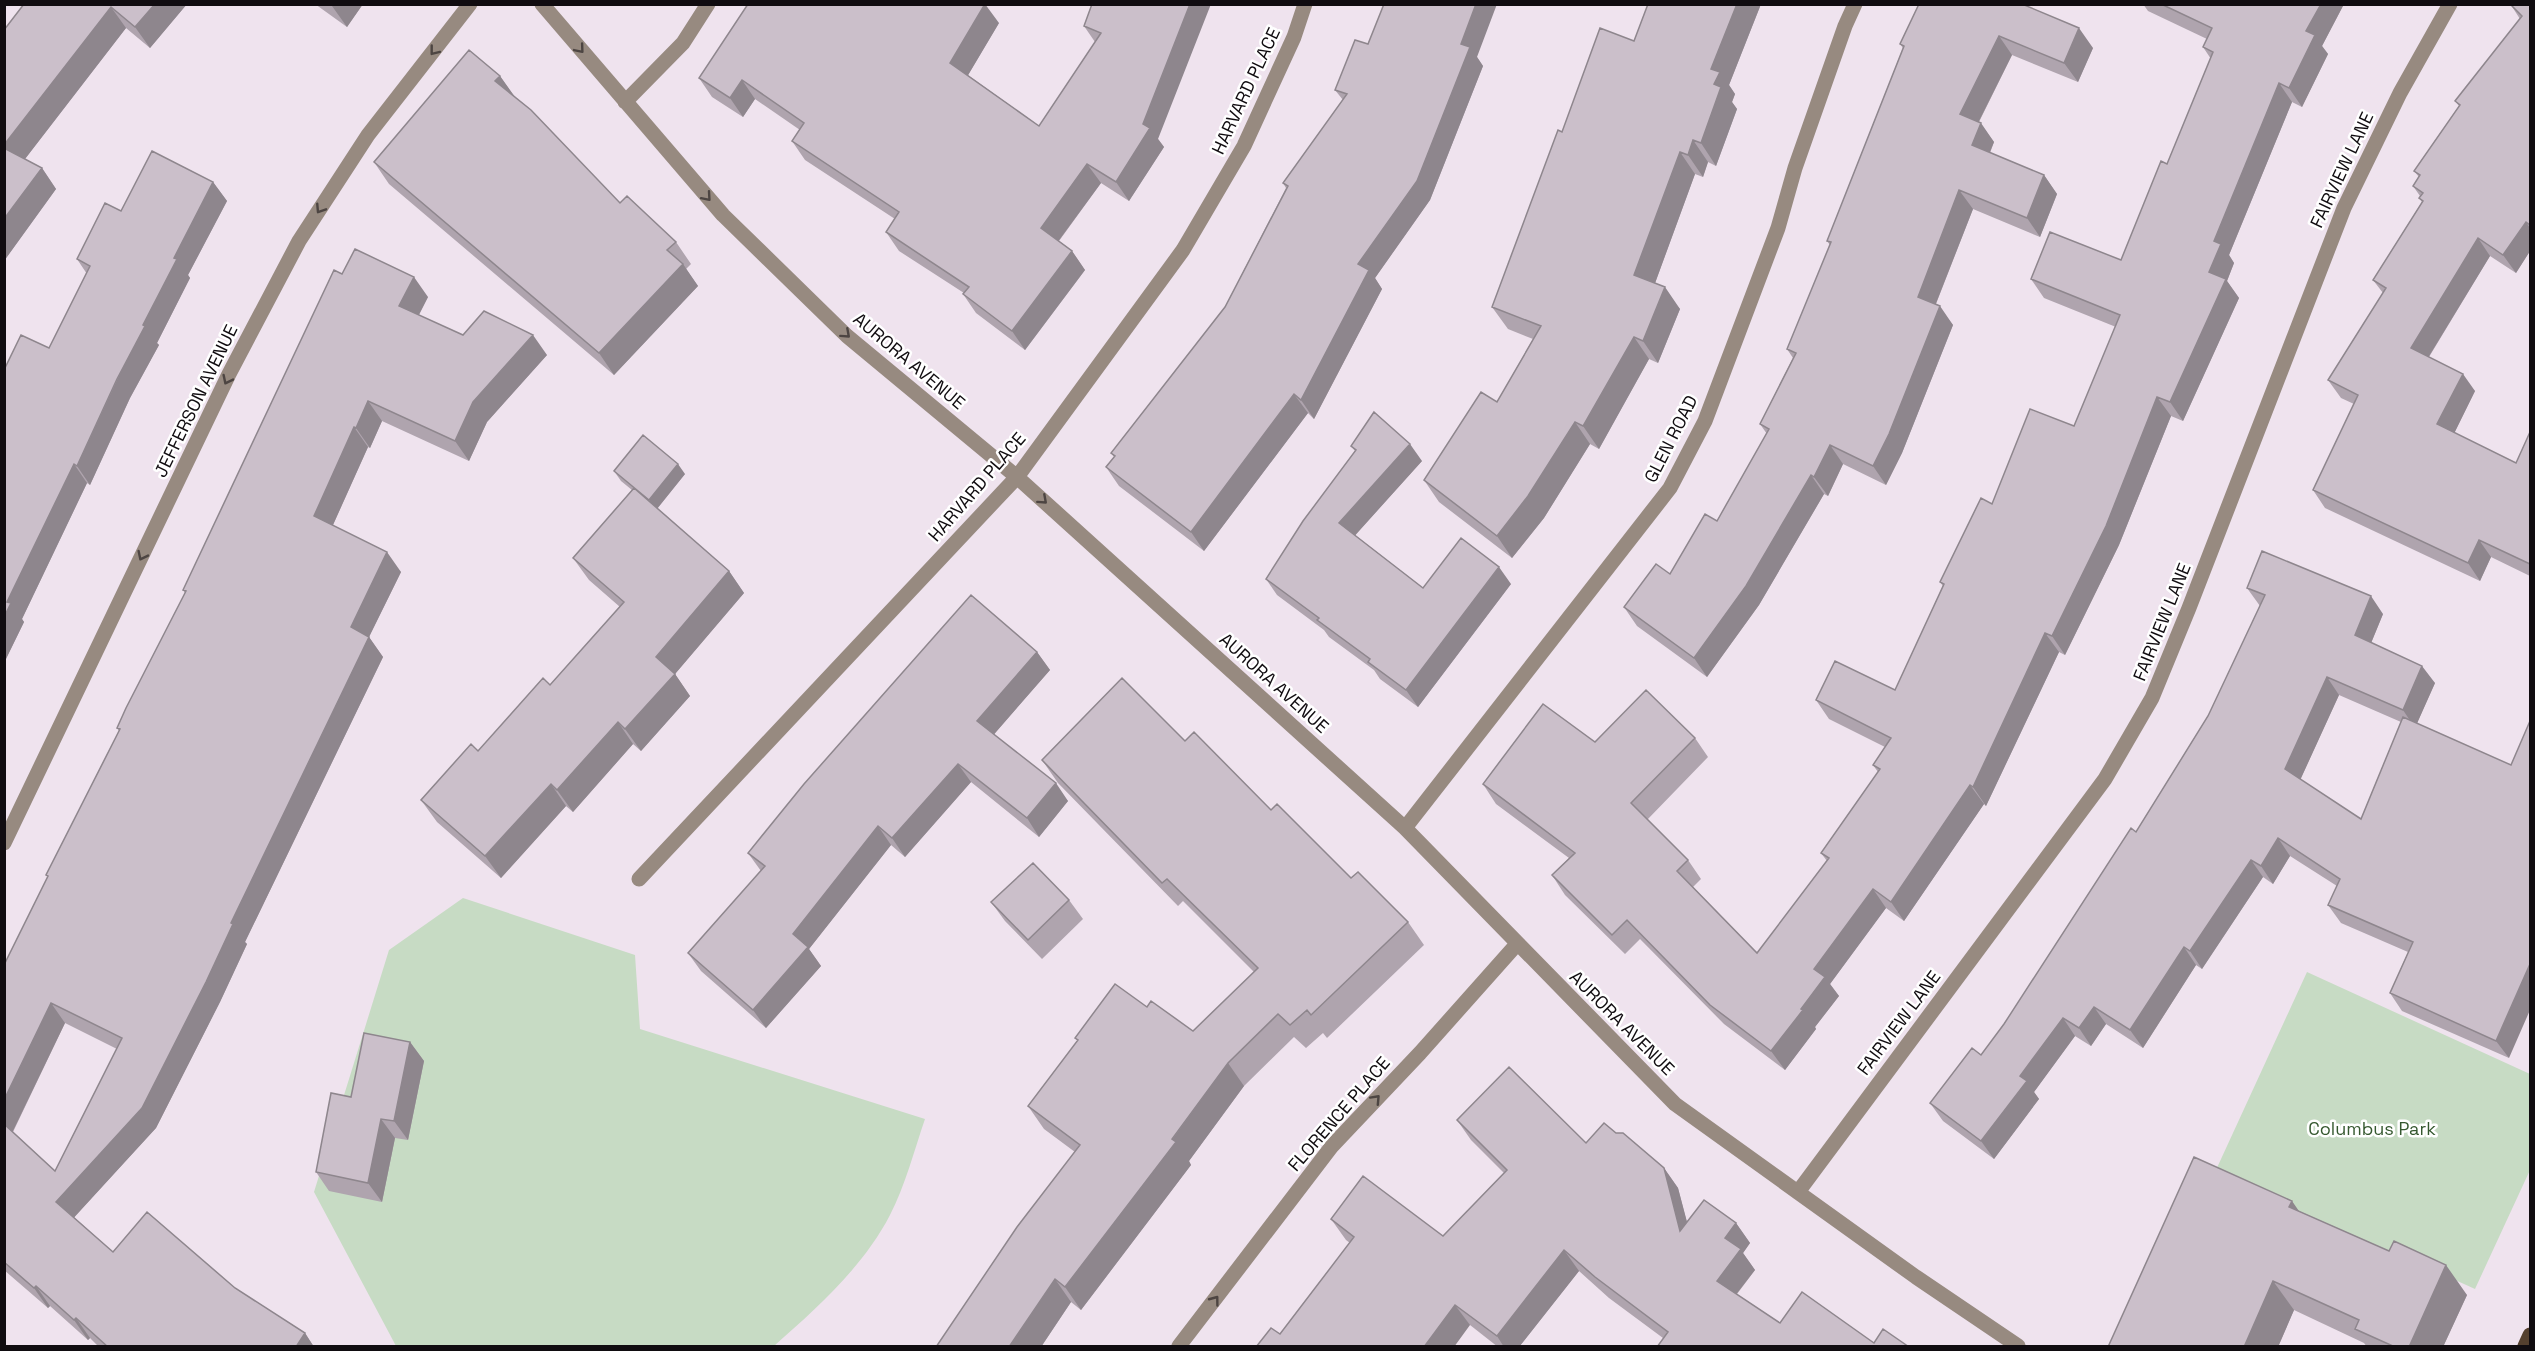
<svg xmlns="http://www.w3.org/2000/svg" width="2535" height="1351" viewBox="0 0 2535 1351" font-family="'Space Grotesk',sans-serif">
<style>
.green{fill:#c7dbc4}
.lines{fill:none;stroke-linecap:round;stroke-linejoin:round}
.minor{stroke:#978a80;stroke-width:15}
.major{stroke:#54402f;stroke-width:15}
.wall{fill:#afa4ae;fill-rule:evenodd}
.shaded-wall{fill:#8e868d}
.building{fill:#cbbfca;stroke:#8e868d;stroke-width:1.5}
.oneway{stroke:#4d4542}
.labels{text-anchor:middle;stroke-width:5;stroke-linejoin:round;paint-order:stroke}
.street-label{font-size:18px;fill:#100c10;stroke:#fff}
.park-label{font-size:18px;fill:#35582f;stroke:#fff}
</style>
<rect width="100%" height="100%" fill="#efe3ee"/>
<path class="green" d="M463,898L635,955L640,1029L925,1119C914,1151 905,1186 890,1215C863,1267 817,1308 774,1346H396L314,1192L389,950Z
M2307,972L2530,1074V1170L2475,1289L2409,1259L2210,1183Z"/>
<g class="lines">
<path class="minor" d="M542,4L723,215L847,336L1017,477L1405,828L1675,1104L1916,1277L2018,1346
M625,102L683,43L708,4
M1405,828L1670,488L1705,421L1778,228L1795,168L1845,26L1855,4
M4,843L229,374L299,241L368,135L470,4
M639,879L1017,477L1183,250L1244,146L1294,37L1305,4
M1798,1192L2105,779L2152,698L2189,608L2344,208L2400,93L2450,4
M1179,1346L1332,1146L1420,1053L1517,944"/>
<path class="major" d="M2525,1346L2530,1335"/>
</g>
<path class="wall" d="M24,4H187L150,48L126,28L25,159L42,168L56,189L4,261V30Z
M315,4H363L347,27Z
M1092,4L1158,139L1164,147L1129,201L1101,183L1059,241L1072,251L1085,270L1025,350L976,313L963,294L964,293L899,251L886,232L895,219L805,160L792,141L800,130L755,99L743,117L712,97L699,78L999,23L968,75L1039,126L1095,42L1084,26Z
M1648,4H1761L1729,85L1735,94L1732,102L1737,109L1716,166L1708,162L1703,177L1695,174L1655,283L1680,309L1658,363L1649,359L1599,449L1590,444L1544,518L1512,558L1439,502L1424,480L1497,402L1533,339L1508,329L1492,307L1562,132L1634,41Z
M1919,4L2093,48L2078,82L2012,55L1979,122L1994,142L1990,153L2044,175L2057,194L2040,237L1973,209L1936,304L1953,325L1902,453L1886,485L1843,464L1828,496L1824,494L1759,605L1707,677L1637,626L1624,607L1670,574L1717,521L1767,434L1760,424L1793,358L1787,349L1830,245L1827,241L1903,48L1900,44Z
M2143,4H2344L2322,46L2328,54L2302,107L2292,102L2229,255L2234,263L2227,281L2239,298L2183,421L2171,416L2119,545L2065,655L2059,652L1986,806L1984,804L1904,921L1886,908L1830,984L1839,996L1815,1027L1816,1029L1785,1070L1724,1024L1640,939L1625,954L1565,895L1552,875L1569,858L1496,804L1483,784L1595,742L1695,738L1708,757L1647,820L1688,860L1701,879L1693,887L1757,953L1827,861L1821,853L1878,772L1873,765L1885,747L1829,719L1816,700L1895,690L1943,586L1940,582L1992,504L2074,426L2116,327L2044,298L2031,279L2121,260L2167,164L2211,59L2203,47L2207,39L2148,11Z
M2530,4V251L2516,273L2490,256L2429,357L2475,391L2454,433L2516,463L2530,432V576L2491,557L2480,581L2325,508L2313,490L2354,404L2341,398L2328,380L2383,293L2373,280L2422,202L2419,198L2420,196L2413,186L2419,177L2414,171L2459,106L2455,101L2520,19L2511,5Z
M1368,44L1477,57L1483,66L1430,200L1375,278L1382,289L1314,419L1308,413L1204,551L1119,486L1106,467L1114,457L1111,453L1225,307L1286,188L1283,183L1343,100L1335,90Z
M500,76L514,96L620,203L676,242L691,264L686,269L698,286L614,375L389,184L374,162Z
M213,182L227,201L188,275L190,278L157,343L159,345L130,398L90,485L87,483L22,619L24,622L4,663V370L49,348L87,274L77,259L121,211Z
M342,274L428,297L419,315L463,335L547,355L487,422L469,461L382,421L370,448L368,447L333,525L401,572L369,637L383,657L245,942L247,944L220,1002L156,1128L74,1217L113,1252L235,1288L305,1333L314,1347H99L90,1338L88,1340L50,1306L48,1308L4,1270V965L48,877L46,875L119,731L117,728L185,593L183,590ZM65,1023L117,1049L55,1171L13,1132Z
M1351,446L1422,461L1355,535L1423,588L1511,584L1418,707L1380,679L1374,670L1329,637L1324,630L1277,595L1266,579L1355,451Z
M614,471L685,474L657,509L729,571L744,593L675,674L690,696L641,751L633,744L573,812L566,806L501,878L437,822L421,800L478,751L550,685L620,607L589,580L573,558L632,490L621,481Z
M2247,588L2383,614L2371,643L2435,683L2417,723L2509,1058L2402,1011L2390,993L2408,952L2341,923L2328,905L2337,886L2290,856L2273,884L2263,877L2202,969L2196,965L2143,1048L2106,1024L2091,1046L2075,1036L2034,1092L2039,1099L1994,1159L1943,1121L1930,1103L1981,1055L2004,1024L2136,832L2208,716L2260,606ZM2339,695L2401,722L2361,819L2300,780Z
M1037,652L1050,670L994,734L1068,801L1039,837L971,782L905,857L891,845L809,949L821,966L766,1028L701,971L688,953L761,871L748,853Z
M1185,741L1271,810L1351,878L1408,922L1424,945L1327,1038L1323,1033L1306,1048L1294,1037L1244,1086L1189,1161L1191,1165L1081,1310L1071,1302L1041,1347L1075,1152L1044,1129L1028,1106L1078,1041L1075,1038L1147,1007L1193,1031L1254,972L1183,901L1178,906L1058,783L1042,760Z
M1069,900L1083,919L1042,959L1005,921L991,902Z
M410,1042L424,1061L408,1140L395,1138L382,1202L329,1191L316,1172L351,1097Z
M1457,1120L1586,1143L1616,1133L1664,1168L1678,1188L1687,1223H1736L1750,1243L1743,1253L1755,1270L1737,1294L1780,1323L1874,1343L1909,1347L1663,1338L1609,1298L1579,1271L1519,1347H1498L1470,1325L1280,1334L1350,1243L1346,1240L1331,1219L1443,1236L1504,1173L1471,1140Z
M2299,1211L2389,1251L2467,1295L2443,1347H2367L2364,1343L2294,1310L2278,1347H2108Z"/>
<path class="shaded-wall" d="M155,4H187L150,48L135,27Z
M333,4H363L347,27L332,6Z
M985,4L999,23L964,82L950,63Z
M1190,4H1211L1158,139L1164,147L1129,201L1116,182L1143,124Z
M1476,4H1497L1477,57L1483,66L1430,200L1375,278L1382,289L1314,419L1301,400L1358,264L1461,44Z
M1737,4H1761L1729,85L1735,94L1732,102L1737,109L1716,166L1701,143L1714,84L1711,69Z
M2321,4H2344L2322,46L2328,54L2302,107L2289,88L2306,31Z
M111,7L126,28L18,168L4,150V145Z
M2079,28L2093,48L2078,82L2064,63Z
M1999,36L2012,55L1973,133L1960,114Z
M500,76L515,97L495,81Z
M742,80L755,99L743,117L730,98Z
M2279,83L2292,102L2229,255L2234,263L2227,281L2239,298L2183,421L2170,402L2209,272L2214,241Z
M1981,123L1994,142L1985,164L1972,145Z
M1693,140L1708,162L1703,177L1688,155Z
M1680,152L1695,174L1650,297L1634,275Z
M1087,164L1101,183L1054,247L1041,228Z
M42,168L56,189L4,261V219Z
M2044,175L2057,194L2040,237L2027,218Z
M213,182L227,201L188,275L190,278L157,343L159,345L130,398L90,485L77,466L174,258Z
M1959,190L1973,209L1931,316L1918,297Z
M2526,222L2530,228V251L2516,273L2503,255Z
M2478,238L2490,256L2423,366L2411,348Z
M1072,251L1085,270L1025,350L1012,331Z
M683,264L698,286L614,375L599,353Z
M414,277L428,297L413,326L399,306Z
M1665,287L1680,309L1658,363L1643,341Z
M1940,306L1953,325L1902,453L1886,485L1873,466Z
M533,335L547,355L487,422L469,461L455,441L473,402Z
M1634,337L1649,359L1599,449L1583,426Z
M2463,374L2475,391L2450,442L2437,424Z
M1294,394L1308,413L1204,551L1191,532Z
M2157,397L2171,416L2119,545L2065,655L2052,636Z
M368,401L382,421L370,448L356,428Z
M1575,422L1590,444L1544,518L1512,558L1497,536Z
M354,427L368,447L328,536L314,516Z
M1410,444L1422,461L1351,540L1339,523Z
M1830,445L1843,464L1828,496L1814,477Z
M74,464L87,483L22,619L24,622L4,663V617L7,602Z
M678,464L685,474L656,510L649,500Z
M1811,475L1824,494L1759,605L1707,677L1694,658Z
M2479,540L2491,557L2480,581L2468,563Z
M387,552L401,572L369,637L383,657L245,942L247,944L220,1002L156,1128L70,1222L56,1202L351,627Z
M1499,567L1511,584L1418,707L1406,690Z
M729,571L744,593L675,674L690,696L641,751L625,729L656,657Z
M2371,596L2383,614L2367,653L2355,635Z
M2045,633L2059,652L1986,806L1973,787Z
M1037,652L1050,670L990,739L977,721Z
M2422,666L2435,683L2415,728L2403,710Z
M2327,677L2339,695L2297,787L2285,769Z
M618,722L633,744L573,812L557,790Z
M958,764L971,782L905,857L892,838Z
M1056,783L1068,801L1039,837L1027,818Z
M551,784L566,806L501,878L485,856Z
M1970,785L1984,804L1904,921L1891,902Z
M878,826L891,845L809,949L821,966L766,1028L753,1010L793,934Z
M2278,838L2290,856L2273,884L2261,866Z
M2251,860L2263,877L2202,969L2190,951Z
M1873,889L1886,908L1830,984L1839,996L1815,1027L1816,1029L1785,1070L1771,1051L1801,1009L1814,969Z
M2184,947L2196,965L2143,1048L2130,1030Z
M2530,964V1010L2509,1058L2496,1041Z
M51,1003L65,1023L10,1137L4,1128V1100Z
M2094,1007L2106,1024L2091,1046L2079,1028Z
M2063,1018L2075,1036L2034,1092L2039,1099L1994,1159L1981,1141L2020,1076Z
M410,1042L424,1061L408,1140L394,1121Z
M1228,1063L1244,1086L1189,1161L1191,1165L1081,1310L1065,1287Z
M381,1119L395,1138L382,1202L368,1183Z
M1664,1168L1678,1188L1695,1252L1680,1231Z
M2292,1201L2312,1230L2289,1207Z
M1736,1223L1750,1243L1743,1253L1755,1270L1731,1301L1717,1281L1725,1238Z
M1564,1250L1579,1271L1519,1347H1504L1497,1336Z
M2446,1265L2467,1295L2443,1347H2409Z
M1055,1279L1071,1302L1041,1347H1009Z
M2273,1281L2294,1310L2278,1347H2244Z
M36,1286L50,1306L48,1308L34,1288Z
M1455,1305L1470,1325L1454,1347H1424Z
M76,1318L90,1338L88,1340L74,1320Z
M305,1333L314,1347H296Z"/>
<path class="building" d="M24,4H155L135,27L111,7L4,145V30Z
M748,4H985L950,63L1039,126L1101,33L1084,26L1092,4H1190L1143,124L1150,128L1116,182L1087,164L1041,228L1072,251L1012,331L963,294L969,287L886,232L899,212L792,141L804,123L742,80L730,98L699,78Z
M1384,4H1476L1461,44L1470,47L1417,181L1358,264L1369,270L1301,400L1294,394L1191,532L1106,467L1115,456L1111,453L1225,307L1288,186L1283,183L1347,94L1335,90L1355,40L1368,44Z
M1648,4H1737L1711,69L1720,72L1714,84L1721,87L1701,143L1693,140L1688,155L1680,152L1634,275L1665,287L1643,341L1634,337L1583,426L1575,422L1528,496L1497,536L1424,480L1481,392L1497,402L1541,326L1492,307L1558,130L1562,132L1600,28L1634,41Z
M1919,4H2022L2079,28L2064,63L1999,36L1960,114L1981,123L1972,145L2044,175L2027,218L1959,190L1918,297L1940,306L1889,434L1873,466L1830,445L1814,477L1811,475L1746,586L1694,658L1624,607L1656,564L1670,574L1705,514L1717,521L1769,429L1760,424L1796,353L1787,349L1831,242L1827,241L1904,46L1900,44Z
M2161,4H2321L2306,31L2315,35L2289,88L2279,83L2214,241L2221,244L2209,272L2226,279L2170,402L2157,397L2106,526L2052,636L2045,633L1973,787L1970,785L1891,902L1873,889L1814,969L1825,977L1801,1009L1803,1010L1771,1051L1710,1005L1627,920L1612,935L1552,875L1575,853L1483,784L1543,704L1595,742L1646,690L1695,738L1631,803L1688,860L1677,871L1757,953L1829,858L1821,853L1880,769L1873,765L1891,738L1816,700L1835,661L1895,690L1944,584L1940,582L1981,498L1992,504L2030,409L2074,426L2120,315L2031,279L2050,232L2121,260L2161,161L2167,164L2213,52L2203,47L2212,28Z
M2511,4H2530V225L2526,222L2503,255L2478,238L2411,348L2463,374L2437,424L2516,463L2530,432V564L2479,540L2468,563L2313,490L2358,395L2328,380L2386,288L2373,280L2423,201L2419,198L2423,193L2413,186L2420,175L2414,171L2460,105L2455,101L2522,16L2511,5Z
M469,50L500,76L495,81L531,110L620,203L627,196L676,242L667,250L683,264L599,353L374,162Z
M4,148L42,168L4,219Z
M152,151L213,182L174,258L177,259L143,325L145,326L117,379L77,466L74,464L7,602L11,603L4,617V370L21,335L49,348L90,266L77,259L105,203L121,211Z
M355,249L414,277L399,306L463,335L484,311L533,335L473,402L455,441L368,401L356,428L354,427L314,516L387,552L351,627L369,637L231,923L233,924L206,982L142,1108L56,1202L113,1252L147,1212L235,1288L305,1333L296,1347H108L76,1318L74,1320L36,1286L34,1288L4,1262V1124L55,1171L122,1038L51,1003L4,1100V965L48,876L46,875L120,729L117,728L126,708L186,591L183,590L334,270L342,274Z
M1374,412L1410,444L1339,523L1423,588L1461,538L1499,567L1406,690L1368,662L1370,659L1317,620L1319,618L1266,579L1303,521L1356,450L1351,446Z
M643,435L678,464L649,500L614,471Z
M634,488L729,571L656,657L675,674L625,729L618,722L557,790L551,784L485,856L421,800L471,744L478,751L543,678L550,685L624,602L573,558Z
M2262,551L2371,596L2355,635L2422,666L2403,710L2327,677L2285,769L2361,819L2403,717L2511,765L2530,721V964L2496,1041L2390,993L2413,942L2328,905L2340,879L2278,838L2261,866L2251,860L2190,951L2184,947L2130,1030L2094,1007L2079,1028L2063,1018L2020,1076L2027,1081L1981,1141L1930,1103L1972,1048L1981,1055L2004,1024L2131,828L2136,832L2208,716L2265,595L2247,588Z
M971,595L1037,652L977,721L1056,783L1027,818L958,764L892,838L878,826L793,934L808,947L753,1010L688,953L765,866L748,853L804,784Z
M1122,678L1185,741L1194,732L1271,810L1277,804L1351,878L1358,872L1408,922L1311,1015L1307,1010L1290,1025L1278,1014L1228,1063L1172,1139L1176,1142L1065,1287L1055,1279L1009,1347H936L1017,1227L1080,1145L1028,1106L1078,1040L1075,1038L1115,984L1147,1007L1151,1001L1193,1031L1258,968L1167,879L1162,883L1042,760Z
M1033,863L1069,900L1028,940L991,902Z
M364,1033L410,1042L394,1121L381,1119L368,1183L316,1172L331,1093L351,1097Z
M1509,1067L1586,1143L1604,1123L1616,1133H1623L1664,1168L1680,1231L1704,1200L1736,1223L1725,1238L1741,1249L1717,1281L1780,1323L1802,1292L1874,1343L1883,1329L1909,1347H1657L1668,1332L1595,1277L1564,1250L1497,1336L1455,1305L1424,1347H1256L1271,1328L1280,1334L1354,1237L1331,1219L1363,1176L1443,1236L1507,1170L1457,1120Z
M2194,1157L2292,1201L2289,1207L2389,1251L2394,1241L2446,1265L2409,1347H2395L2355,1329L2359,1320L2273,1281L2244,1347H2108Z"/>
<defs><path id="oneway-chevron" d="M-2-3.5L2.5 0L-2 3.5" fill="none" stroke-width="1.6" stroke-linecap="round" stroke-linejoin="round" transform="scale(1.5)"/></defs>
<g class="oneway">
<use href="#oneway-chevron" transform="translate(580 49) rotate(50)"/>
<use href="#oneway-chevron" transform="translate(434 51) rotate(128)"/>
<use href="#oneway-chevron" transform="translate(707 197) rotate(49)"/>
<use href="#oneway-chevron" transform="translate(320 209) rotate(123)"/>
<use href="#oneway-chevron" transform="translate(846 334) rotate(42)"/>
<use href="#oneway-chevron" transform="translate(227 380) rotate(116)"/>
<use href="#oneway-chevron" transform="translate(1043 500) rotate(42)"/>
<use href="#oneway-chevron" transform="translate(142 556) rotate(116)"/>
<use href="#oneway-chevron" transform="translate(1376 1099) rotate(-47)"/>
<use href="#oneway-chevron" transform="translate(1215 1300) rotate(-53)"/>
</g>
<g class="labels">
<g class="street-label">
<text transform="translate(1246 91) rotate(-65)" y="6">HARVARD PLACE</text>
<text transform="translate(2342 170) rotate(-65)" y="6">FAIRVIEW LANE</text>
<text transform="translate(909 361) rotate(40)" y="6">AURORA AVENUE</text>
<text transform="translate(196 401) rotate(-64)" y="6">JEFFERSON AVENUE</text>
<text transform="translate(1671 439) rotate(-63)" y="6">GLEN ROAD</text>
<text transform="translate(977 487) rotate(-49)" y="6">HARVARD PLACE</text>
<text transform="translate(2162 622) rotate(-68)" y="6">FAIRVIEW LANE</text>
<text transform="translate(1274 683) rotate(42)" y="6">AURORA AVENUE</text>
<text transform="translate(1622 1023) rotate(45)" y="6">AURORA AVENUE</text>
<text transform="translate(1899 1023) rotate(-53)" y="6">FAIRVIEW LANE</text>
<text transform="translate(1339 1114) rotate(-49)" y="6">FLORENCE PLACE</text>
</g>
<g class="park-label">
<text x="2372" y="1135">Columbus Park</text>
</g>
</g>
<rect width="2535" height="1351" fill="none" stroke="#100c10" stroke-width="12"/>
</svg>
